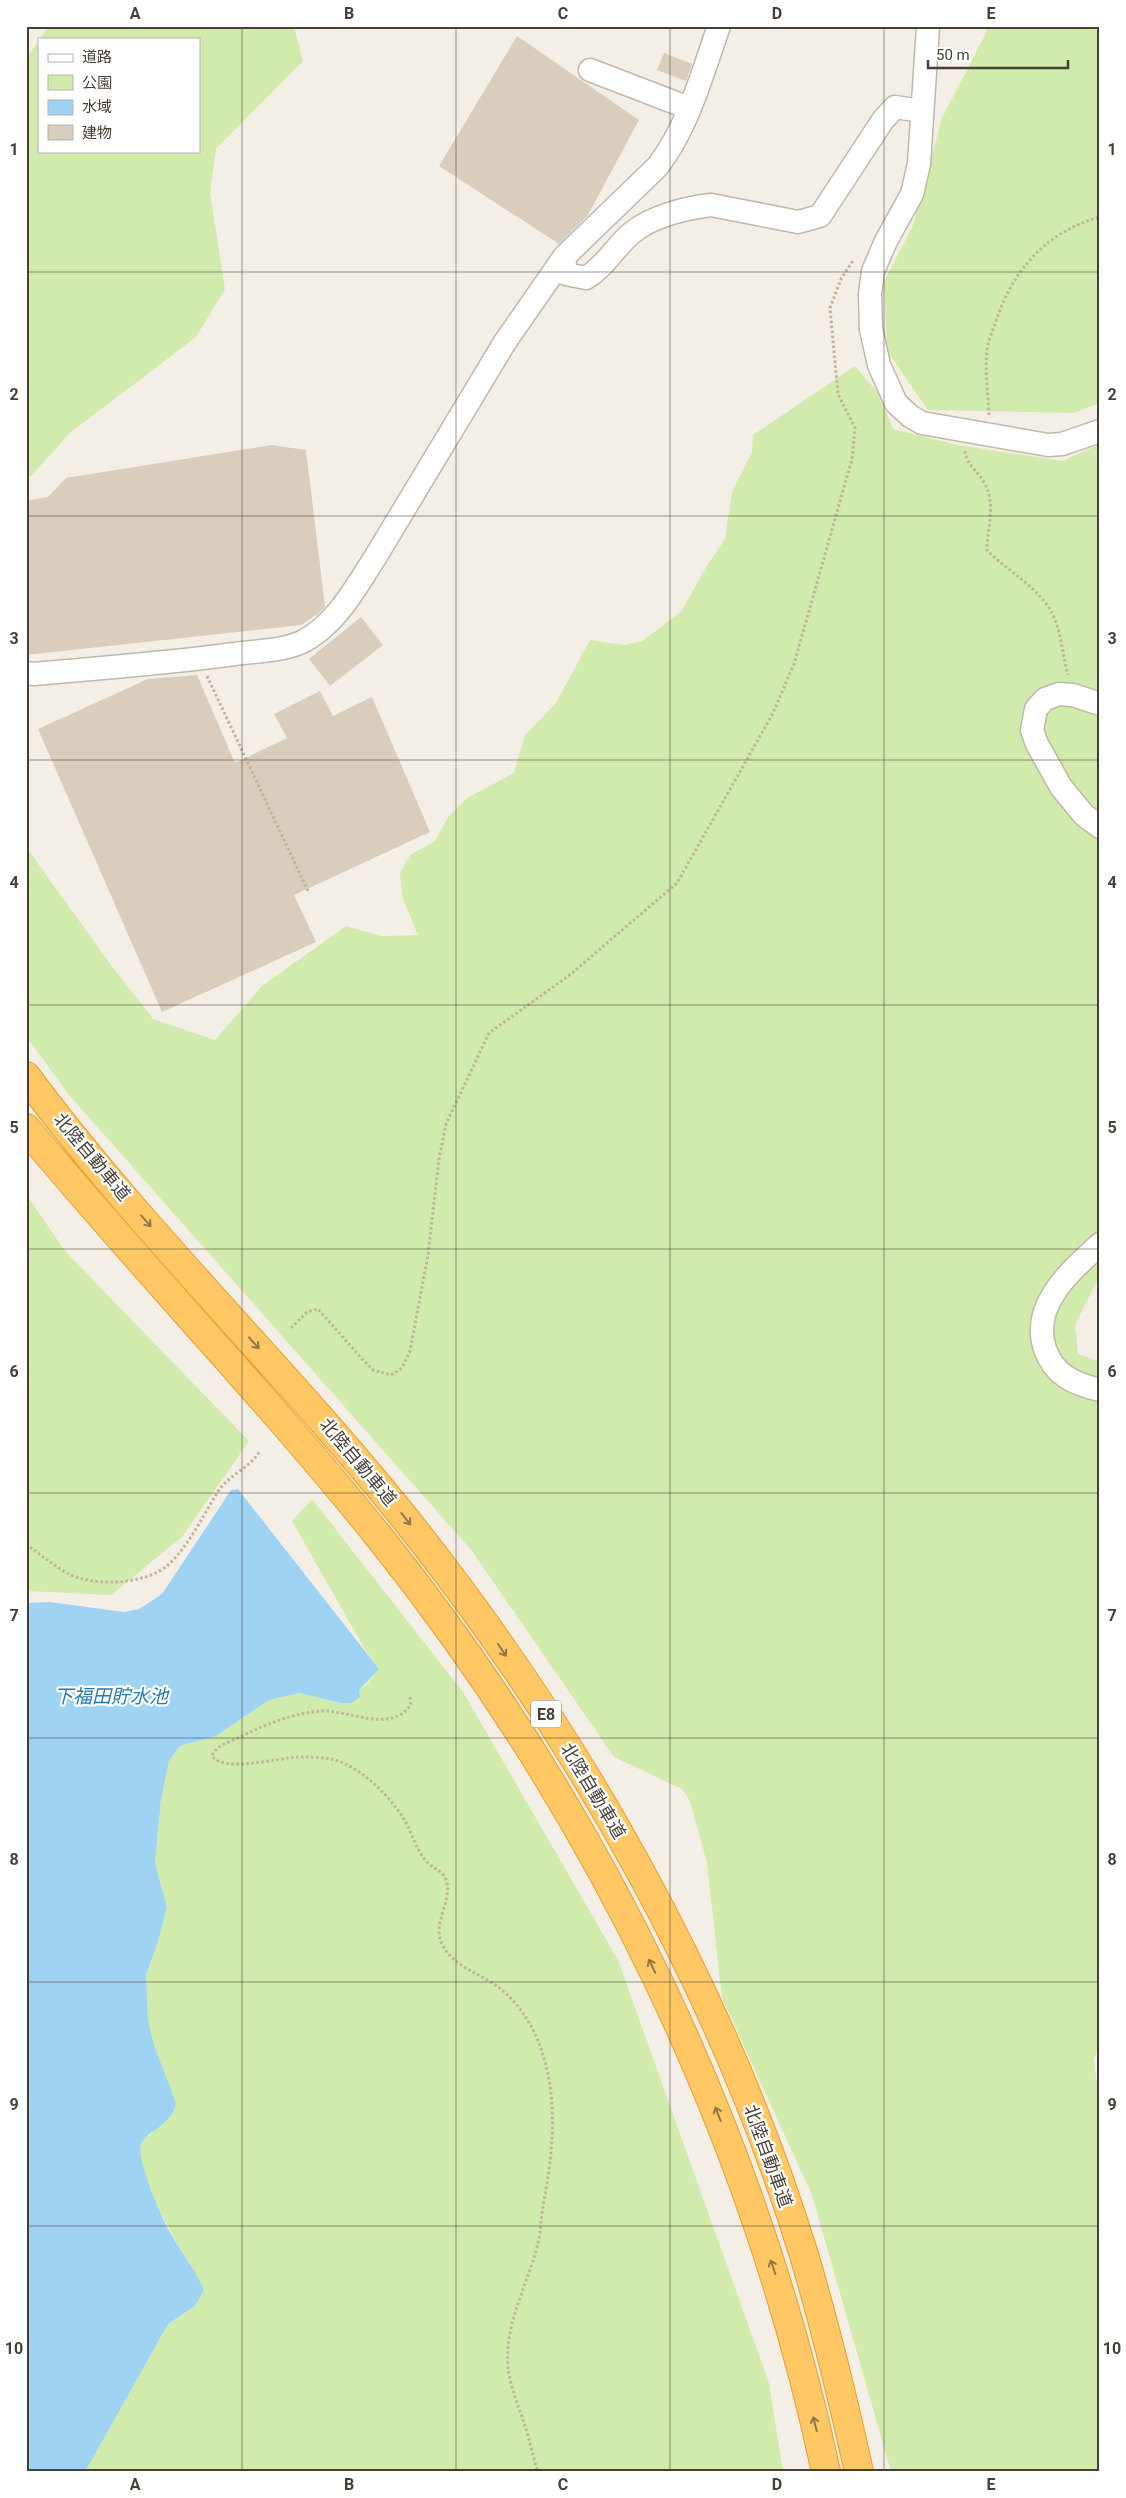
<svg xmlns="http://www.w3.org/2000/svg" width="1126" height="2498" viewBox="0 0 1126 2498" font-family="Roboto,'Noto Sans JP',sans-serif">
<style>
.green{fill:#d0ebac}
.water{fill:#9ed3f4}
.building{fill:#d9cdbd}
.lines{fill:none;stroke-linecap:round;stroke-linejoin:round}
.minor-casing{stroke:#c0b7a8;stroke-width:25}
.highway-casing{stroke:#e69d2d;stroke-width:30}
.path{stroke:#c2b298;stroke-width:3;stroke-dasharray:2.5 2.5;stroke-linecap:butt}
.minor{stroke:#fff;stroke-width:22}
.highway{stroke:#ffc865;stroke-width:28}
.oneway{stroke:#917648}
.grid{fill:none;stroke:#473f35;stroke-width:1;stroke-opacity:0.55}
.labels{text-anchor:middle;stroke-width:4.5;stroke-linejoin:round;paint-order:stroke}
.shield{fill:#fff;stroke:#7e7972;stroke-width:1}
.shield-label{font-size:16px;font-weight:bold;fill:#473f35}
.street-label{font-size:18px;fill:#473f35;stroke:#fff}
.water-label{font-size:19px;font-style:italic;fill:#277ab1;stroke:#fff}
.neatline{fill:none;stroke:#473f35;stroke-width:2}
.grid-label{font-size:16px;text-anchor:middle;font-weight:bold;fill:#473f35}
</style>
<rect width="100%" height="100%" fill="#f4efe6"/>
<path class="green" d="M49,26H294L303,61L216,149L210,193L225,289L196,337L71,432L31,476L26,478V58L39,41V151H199V39H40Z
M987,26H1100V403L1073,413L928,410L887,351L884,282L913,225L942,118L985,35Z
M855,366L878,393L893,429L953,444L1062,461L1100,444V1275L1075,1325L1078,1354L1100,1362V2046L1094,2059L1100,2110V2472H891L812,2195L722,1998L707,1863L690,1801L682,1789L614,1757L472,1551L69,1095L26,1036V847L108,961L153,1019L215,1040L262,986L346,926L381,936L418,935L403,899L400,873L410,855L435,841L448,817L467,798L514,773L525,735L556,703L590,640L625,645L642,641L681,612L706,567L725,539L732,492L752,452L753,435Z
M26,1194L65,1251L249,1441L182,1537L111,1595L26,1591Z
M312,1499L463,1692L618,1960L769,2383L783,2472H85L168,2324L195,2306L204,2290C190,2259 124,2169 144,2138L150,2135L176,2103L153,2042L148,2019L146,1975L158,1942L167,1907L155,1863L161,1799L169,1761L180,1746L216,1736L269,1700L299,1693L341,1703L365,1686L379,1669L364,1648L292,1521Z"/>
<path class="water" d="M238,1489L379,1669L362,1687L359,1690L360,1697L351,1703H341L299,1693L269,1700L216,1736L180,1746L169,1761L161,1799L155,1863L167,1907L158,1942L146,1975L148,2019L153,2042L176,2103C171,2127 146,2130 141,2145C136,2159 162,2220 171,2234C182,2253 195,2270 204,2290L195,2306L168,2324L85,2472H26V1943L29,1929L26,1891V1603L50,1602L124,1612L139,1609L162,1594L231,1490Z"/>
<path class="building" d="M517,36L639,120L588,215L559,244L439,166Z
M664,53L692,64L686,81L657,70Z
M271,445L306,450L325,607L319,613L301,625L26,655V501L48,497L66,478Z
M361,617L383,645L330,686L309,659Z
M197,675L235,763L287,738L274,714L320,691L333,716L372,697L430,832L294,895L316,942L162,1012L38,729L148,679Z"/>
<g class="lines">
<g class="minor-casing">
<path id="minor" d="M928,26L919,164L912,194L886,241L873,271L870,294L871,329L879,365L896,403L910,416L922,423L1048,445L1062,444L1100,431
M590,70L689,108
M564,257L566,274L586,278C607,265 615,246 633,232C653,216 686,208 711,205L798,222L820,216L883,120L895,107L922,111
M26,673L34,674C101,668 168,663 235,654C256,651 282,651 302,642C336,625 356,587 376,556L505,342L564,257L658,166C689,125 702,74 719,26
M1100,704L1073,695L1059,694L1045,699L1036,709L1032,730L1037,744L1061,787L1084,815L1100,827
M1100,1244C1071,1271 1030,1305 1045,1349C1054,1375 1074,1384 1100,1390"/>
</g>
<g class="highway-casing">
<path id="highway" d="M26,1076C141,1231 282,1366 403,1516C577,1733 722,1989 804,2255C825,2326 843,2399 859,2472
M26,1128C141,1267 267,1397 380,1538C598,1811 753,2130 826,2472"/>
</g>
<path class="path" d="M989,415C988,394 985,371 987,350C988,341 992,332 995,324C1012,271 1045,232 1100,217
M965,451C967,466 979,472 985,484C996,504 987,529 987,550C1006,570 1042,590 1053,615C1062,634 1062,655 1068,675
M207,676L308,891
M291,1328L307,1312L318,1309L364,1361L373,1370L391,1375L402,1368L410,1351L428,1255L439,1159L446,1124L489,1033L571,974L677,883L772,715L794,664L852,459L855,428L838,394L830,308L841,279L854,259
M26,1544C40,1554 53,1565 67,1573C92,1587 146,1585 168,1565C188,1547 203,1516 217,1493C228,1475 249,1469 260,1451
M410,1697L411,1704C392,1735 347,1709 320,1711C291,1714 266,1724 240,1737C230,1742 216,1745 212,1756C224,1773 279,1758 298,1757C309,1757 321,1757 331,1759C359,1765 389,1795 403,1818C412,1831 416,1852 428,1863C436,1870 444,1871 447,1883C451,1903 432,1925 442,1944C452,1964 471,1970 489,1981C528,2004 546,2050 551,2093C555,2131 550,2169 543,2206C541,2217 541,2228 539,2239C530,2281 504,2322 508,2367C510,2387 519,2407 525,2426C530,2441 533,2457 538,2472"/>
<use href="#minor" class="minor"/>
<use href="#highway" class="highway"/>
</g>
<defs><path id="oneway-shaft" d="M-6 0H5M1.5-3L5.5 0L1.5 3" fill="none" stroke-width="1.6" stroke-linecap="round" stroke-linejoin="round" transform="scale(1.25)"/></defs>
<g class="oneway">
<use href="#oneway-shaft" transform="translate(146 1221) rotate(49)"/>
<use href="#oneway-shaft" transform="translate(254 1343) rotate(48)"/>
<use href="#oneway-shaft" transform="translate(406 1519) rotate(52)"/>
<use href="#oneway-shaft" transform="translate(502 1650) rotate(56)"/>
<use href="#oneway-shaft" transform="translate(652 1966) rotate(-116)"/>
<use href="#oneway-shaft" transform="translate(718 2114) rotate(-111)"/>
<use href="#oneway-shaft" transform="translate(773 2267) rotate(-109)"/>
<use href="#oneway-shaft" transform="translate(815 2424) rotate(-104)"/>
</g>
<path class="grid" d="M242,26V2472M456,26V2472M670,26V2472M884,26V2472M26,272H1100M26,516H1100M26,760H1100M26,1005H1100M26,1249H1100M26,1493H1100M26,1738H1100M26,1982H1100M26,2226H1100"/>
<g class="labels">
<rect class="shield" x="531" y="1700.5" width="30" height="27" rx="4"/>
<g class="shield-label">
<text x="546" y="1720">E8</text>
</g>
<g class="street-label">
<text transform="translate(92 1157) rotate(50)" y="6">北陸自動車道</text>
<text transform="translate(358 1462) rotate(50)" y="6">北陸自動車道</text>
<text transform="translate(593 1791) rotate(59)" y="6">北陸自動車道</text>
<text transform="translate(768 2156) rotate(70)" y="6">北陸自動車道</text>
</g>
<g class="water-label">
<text x="111" y="1703">下福田貯水池</text>
</g>
</g>
<rect width="1126" height="2498" fill="none" stroke="#ffffff" stroke-width="55"/>
<rect x="38" y="38" width="162" height="115" fill="#ffffff" stroke="#b5b2ae"/>
<rect x="48" y="54" width="25" height="8" fill="#ffffff" stroke="#b5b2ae"/>
<text x="82" y="62" font-size="15" fill="#473f35">道路</text>
<rect x="48" y="75" width="25" height="15" fill="#d0ebac" stroke="#b5b2ae"/>
<text x="82" y="88" font-size="15" fill="#473f35">公園</text>
<rect x="48" y="100" width="25" height="15" fill="#9ed3f4" stroke="#b5b2ae"/>
<text x="82" y="112" font-size="15" fill="#473f35">水域</text>
<rect x="48" y="125" width="25" height="15" fill="#d9cdbd" stroke="#b5b2ae"/>
<text x="82" y="138" font-size="15" fill="#473f35">建物</text>
<path d="M928 60v8h140v-8" fill="none" stroke="#473f35" stroke-width="2.5"/>
<text x="936" y="60" font-size="15" fill="#473f35" stroke="#ffffff" stroke-width="4" paint-order="stroke">50 m</text>
<rect x="28" y="28" width="1070" height="2442" class="neatline"/>
<g class="grid-label">
<text x="135" y="19">A</text>
<text x="349" y="19">B</text>
<text x="563" y="19">C</text>
<text x="777" y="19">D</text>
<text x="991" y="19">E</text>
<text x="14" y="155">1</text>
<text x="1112" y="155">1</text>
<text x="14" y="400">2</text>
<text x="1112" y="400">2</text>
<text x="14" y="644">3</text>
<text x="1112" y="644">3</text>
<text x="14" y="888">4</text>
<text x="1112" y="888">4</text>
<text x="14" y="1133">5</text>
<text x="1112" y="1133">5</text>
<text x="14" y="1377">6</text>
<text x="1112" y="1377">6</text>
<text x="14" y="1621">7</text>
<text x="1112" y="1621">7</text>
<text x="14" y="1865">8</text>
<text x="1112" y="1865">8</text>
<text x="14" y="2110">9</text>
<text x="1112" y="2110">9</text>
<text x="14" y="2354">10</text>
<text x="1112" y="2354">10</text>
<text x="135" y="2490">A</text>
<text x="349" y="2490">B</text>
<text x="563" y="2490">C</text>
<text x="777" y="2490">D</text>
<text x="991" y="2490">E</text>
</g>
</svg>
